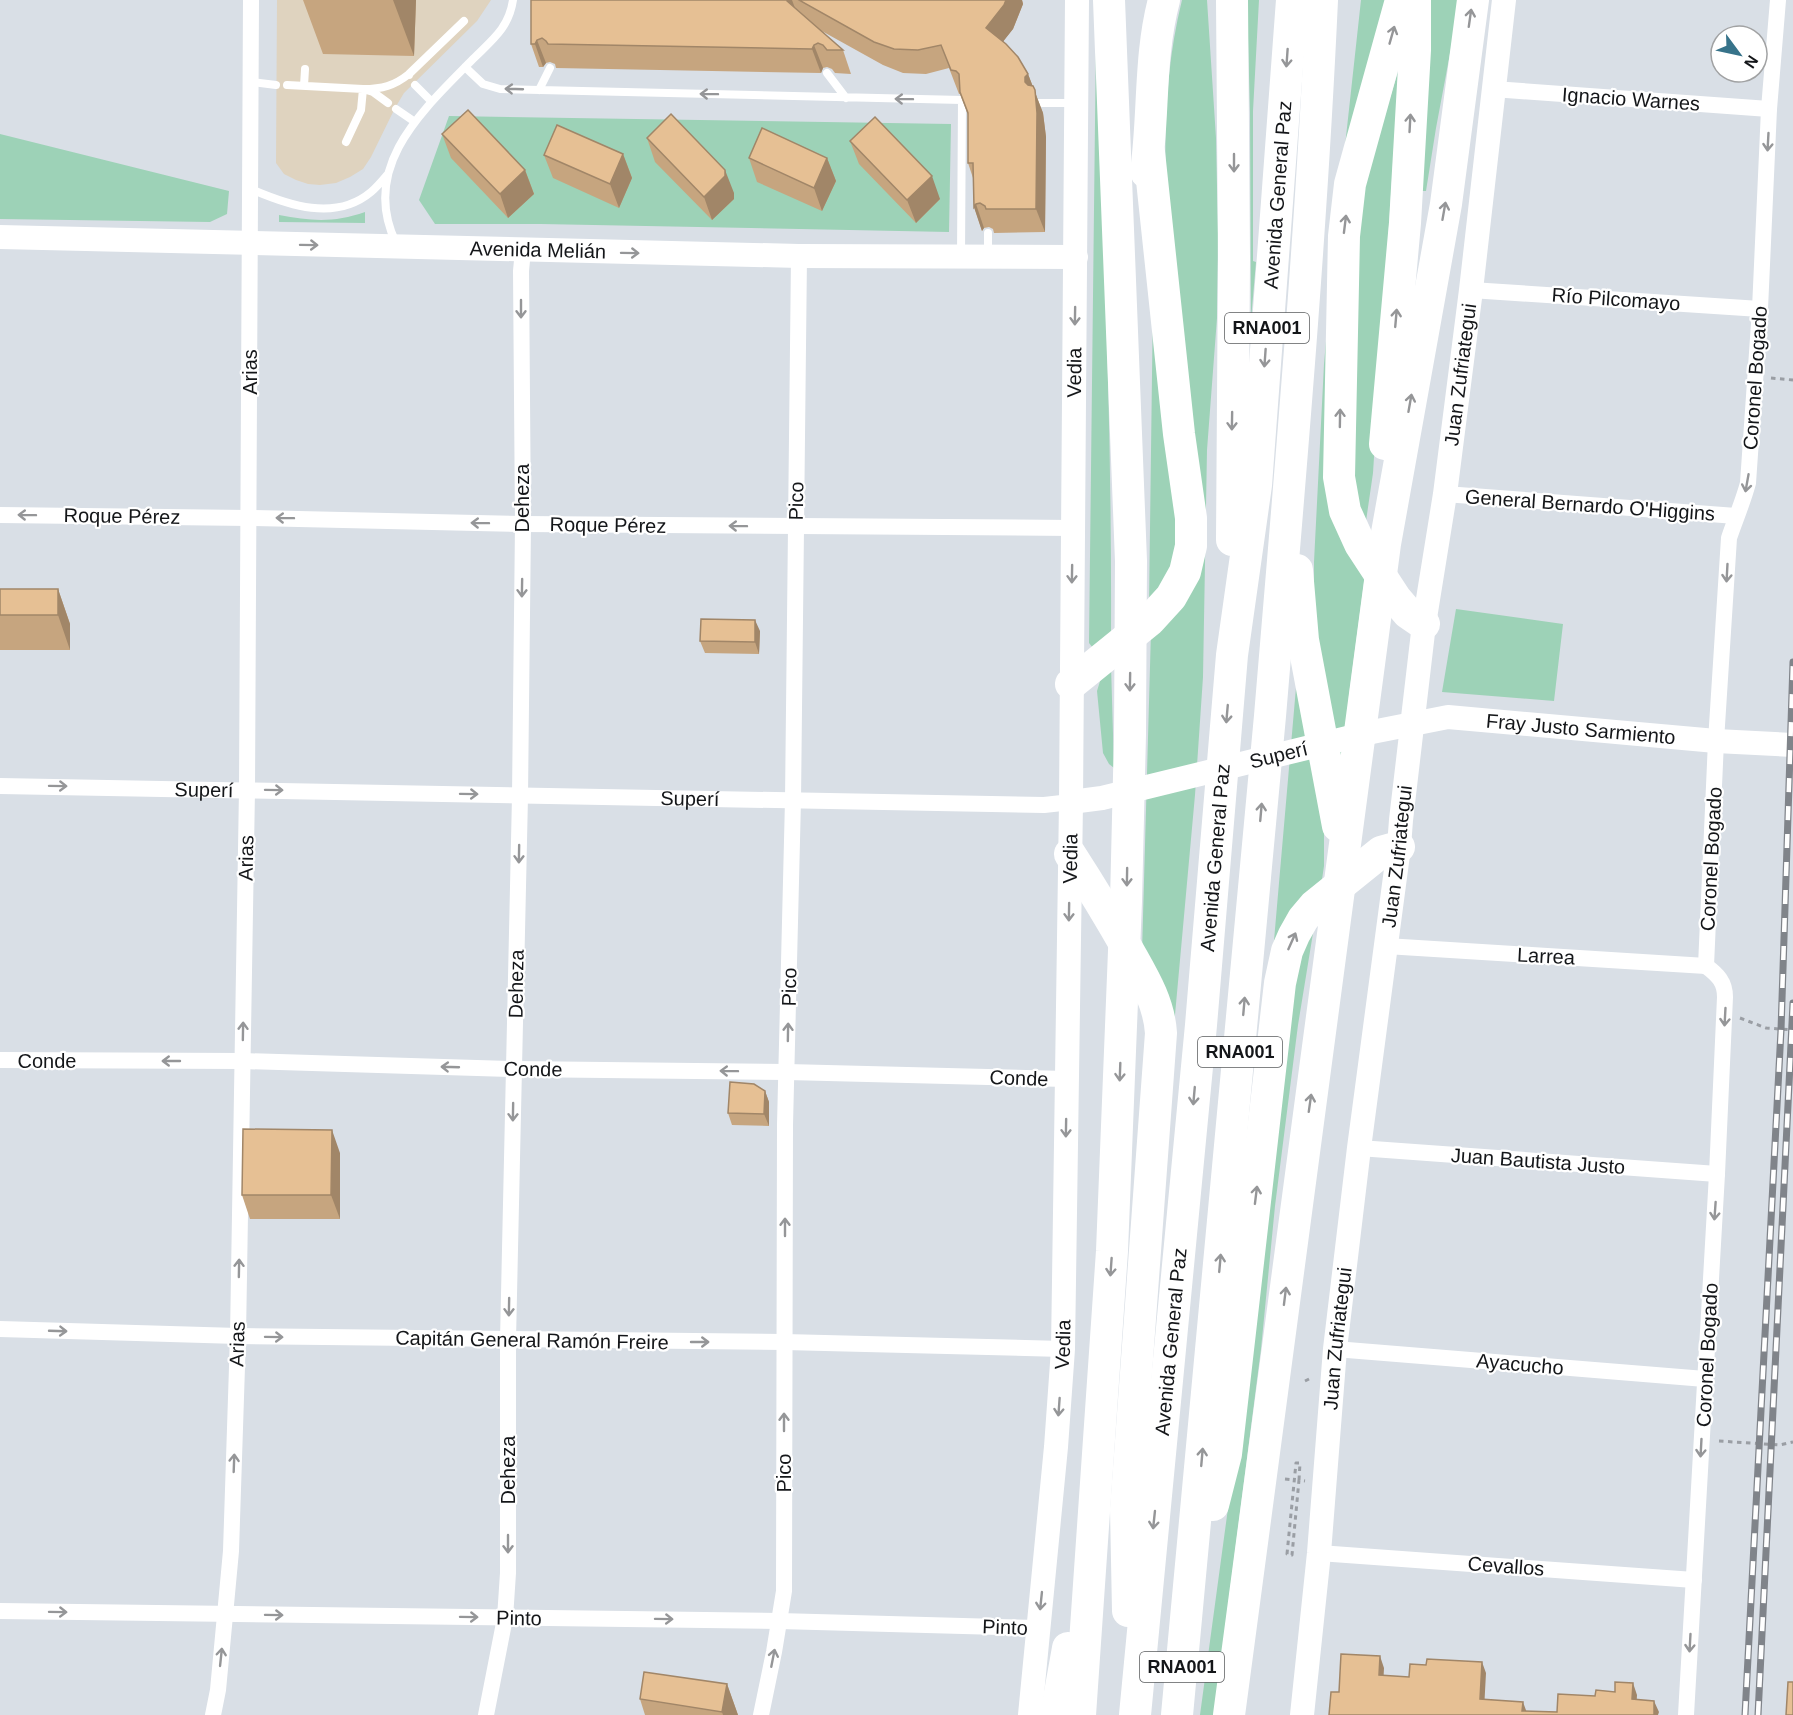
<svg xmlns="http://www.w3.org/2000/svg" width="1793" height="1715" viewBox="0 0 1793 1715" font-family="Arial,sans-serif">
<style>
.commercial{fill:#dfd3bf}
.green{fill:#9dd2b7}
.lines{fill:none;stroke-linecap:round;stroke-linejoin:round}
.path{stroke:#9a9ea4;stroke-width:3;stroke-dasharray:4.5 4.5;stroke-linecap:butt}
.lane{stroke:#fff;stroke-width:8}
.street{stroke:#fff;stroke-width:16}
.secondary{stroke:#fff;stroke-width:24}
.highway{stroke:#fff;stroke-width:32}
.rail-casing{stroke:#80848a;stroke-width:7}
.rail{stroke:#fff;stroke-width:4.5;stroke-dasharray:14;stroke-linecap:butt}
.wall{fill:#c6a57f}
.shaded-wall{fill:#a18668}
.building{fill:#e6c094;stroke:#a18668;stroke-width:1.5}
.oneway{stroke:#959698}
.labels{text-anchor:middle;stroke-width:4.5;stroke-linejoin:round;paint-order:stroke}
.shield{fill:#fff;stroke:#5a5c5e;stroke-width:1.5}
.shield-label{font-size:18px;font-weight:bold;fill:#141619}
.street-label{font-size:20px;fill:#141619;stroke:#fff}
</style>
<rect width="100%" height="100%" fill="#d9dfe6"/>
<path class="commercial" d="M277,0H491L477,21L404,93L395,108L371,157L363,169L350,177L336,183L320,185L308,184L296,180L284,174L276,163Z"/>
<path class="green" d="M1182,0H1207L1216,138L1218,234L1217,318L1207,450L1203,677L1195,795L1171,1059L1142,952L1151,631L1189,593C1183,496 1178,399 1172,303C1166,200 1157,101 1182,0Z
M1247,0H1259L1253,111V261L1256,262L1251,320L1250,113Z
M1361,0H1393L1343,164Z
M1431,0H1460L1436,128L1426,191H1419L1426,109Z
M1096,36C1104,236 1112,436 1111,636L1093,648L1089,643Z
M1401,62L1395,132L1373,473L1365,528L1353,499V254L1368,169Z
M449,116L951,124L949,232L541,224H435L419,200Z
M0,134L229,191L227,214L210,222L0,219Z
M365,212V223L279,222V215C311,221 334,223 365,212Z
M1332,273V335L1366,567L1349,695L1344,757L1339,759L1314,644V562L1324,364Z
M1153,298L1179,514L1175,565L1149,605Z
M1456,609L1563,624L1554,701L1442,692Z
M1111,665L1114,768L1109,764L1103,753L1097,691L1101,678Z
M1297,676L1324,824V866L1321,886L1271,975Z
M1314,927L1298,1025L1275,1206L1261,1349L1214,1715H1200L1239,1427L1288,1028L1300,954Z"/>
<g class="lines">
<path class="path" d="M1771,378L1793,380
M1740,1018L1766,1028L1793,1030
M1305,1381L1313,1377
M1719,1441L1780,1445L1793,1442
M1285,1479L1295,1480
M1299,1480L1300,1463H1296L1287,1554L1292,1555L1299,1480L1305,1481"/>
<path class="lane" d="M465,67L483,84L500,89L962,100L961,255
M827,73L846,98
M409,75V74L464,21
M252,82L276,85
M287,85L363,89L373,92L388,103
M415,85L431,101
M304,86L305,69
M539,90L550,68
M1039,103H1074
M396,109L415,122
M346,142L361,110L363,89C382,89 394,86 409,74
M251,189C288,205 335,222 371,192C377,187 382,181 387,175
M396,243C359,166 424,109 473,59C492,40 509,28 513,0
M988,256V233"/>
<g class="street">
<path d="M1493,89L1769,109"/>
<path d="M1471,290L1760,309"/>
<path d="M1445,494L1736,516"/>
<path d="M0,515L249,518L523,524L1073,528"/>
<path id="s1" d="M0,786L1044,805L1071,802"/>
<path d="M1386,946L1706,966"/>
<path d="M1706,966L1716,741L1729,538C1735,520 1743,502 1748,483L1760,309L1769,109L1778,0"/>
<path d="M0,1060L243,1061L514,1069L787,1072L1066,1079"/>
<path d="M1359,1148L1717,1174"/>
<path d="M0,1329L238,1336L784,1342L1063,1349"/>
<path d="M1335,1349L1705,1379"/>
<path d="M1319,1553L1694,1580"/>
<path d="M0,1611L779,1621L1038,1628"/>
<path d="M213,1715L218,1690L231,1551L238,1336L247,789L251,0"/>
<path d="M486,1715L505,1618L508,1573V1340L520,796L523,524L521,271L523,250"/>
<path d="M761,1715L774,1652L784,1591L785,1125L793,800L799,256"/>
<path d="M1686,1715L1717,1174L1725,997C1725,982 1718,975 1706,966"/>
</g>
<g class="secondary">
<path id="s2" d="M0,237L799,256L1076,257"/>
<path id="s3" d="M1071,802L1102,798L1372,732L1448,717L1716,741L1793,745"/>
<path id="s4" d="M1030,1715L1056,1447L1063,1349L1071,802L1077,0"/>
<path id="s5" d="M1302,1715L1319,1553L1335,1349L1359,1148L1399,847L1401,820L1424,624L1445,494L1471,290L1504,0"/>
</g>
<g class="highway">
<path d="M1401,0L1350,184L1344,236L1339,477L1345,511L1360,544L1396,599L1408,613L1424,624"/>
<path d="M1146,172C1154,115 1149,56 1164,0"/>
<path d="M1385,444L1405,223L1415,50V0"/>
<path d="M1232,540L1234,258L1232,0"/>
<path d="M1297,570L1303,640L1338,826"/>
<path d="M1071,684L1150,620L1171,597L1185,572L1191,546V518L1179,434L1149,152"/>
<path d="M1070,854C1090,885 1109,916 1127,948C1142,975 1159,1001 1161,1033L1126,1509L1128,1611"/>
<path d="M1213,1505L1226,1454L1280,983L1287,951L1294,935L1303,919L1314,906L1381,852L1399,847"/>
<path d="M1056,1715L1068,1648"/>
<path d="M1080,1715L1112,1251L1126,901L1130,734L1131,561L1109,0"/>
<path id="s6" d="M1135,1715L1201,1025L1232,655L1256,485L1292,0"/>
<path d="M1177,1715C1209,1382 1241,1049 1270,716C1290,477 1311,239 1322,0"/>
<path d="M1229,1715L1385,544L1446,204L1473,0"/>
</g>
<g class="rail-casing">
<path id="rail" d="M1745,1715L1781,1030L1793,662
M1758,1715L1793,1003"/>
</g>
<use href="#rail" class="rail"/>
</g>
<path class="wall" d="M303,0H416L414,56L323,54Z
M531,0H1022L1023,4L1013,29L1003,41L1028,74L1043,113L1046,137L1045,232L994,233L993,229L989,227L984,228L982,231L974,207L973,178L968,163V115L960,94H959L949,68L926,74L903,73L883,65L820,30L843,50L851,74L835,73L832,69L827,67L823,68L821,73L556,68L555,64L550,62L546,63L543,67H539L531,44Z
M442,134L525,170L534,194L508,218L451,158Z
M647,138L734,193V199L712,220L655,162Z
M850,141L940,199L916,223L859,164Z
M623,154L632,178L619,208L553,178L544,155Z
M749,158H827L836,181L822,211L757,182Z
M0,589H58L70,624V650H0Z
M760,631L759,654L705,653L700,641Z
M765,1091L769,1102V1126L732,1125L728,1113Z
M340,1153V1219H250L242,1195Z
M727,1684L738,1715H645L640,1699Z"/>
<path class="shaded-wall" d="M393,0H416L414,56Z
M787,0H792L799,19L787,1Z
M1006,0H1022L1023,4L1013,29L995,52L986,28Z
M537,40L546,63L543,67L535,44Z
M814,45L823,68L821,73L812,49Z
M1028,74L1043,113L1046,137L1045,232L1036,209L1025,82V77Z
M623,154L632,178L619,208L610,184Z
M827,158L836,181L822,211L814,188Z
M525,170L534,194L508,218L500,194Z
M725,170L734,193V199L712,220L704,197Z
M932,176L940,199L916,223L907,200Z
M976,204L984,228L982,231L974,207Z
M58,589L70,624V650L58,615Z
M755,620L760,631L759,654L755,642Z
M765,1091L769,1102V1126L764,1114Z
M332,1130L340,1153V1219L331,1195Z
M1380,1656L1384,1668L1383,1687L1379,1675Z
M1482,1662L1486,1673L1484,1710L1480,1699Z
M1633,1683L1637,1695L1636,1711L1632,1699Z
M727,1684L738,1715H723L722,1712Z
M1654,1701L1659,1712L1658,1715H1654Z
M1523,1702L1527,1713L1522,1711Z"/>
<path class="building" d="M531,0H787V1L843,50H827L823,45L818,43L814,45L812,49L548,44L546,41L542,38L537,40L535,44H531Z
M799,0H1006L1004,5L986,28L1006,44L1018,57L1028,74L1025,77V82L1028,85L1033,86L1035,90L1037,113L1036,209H986L985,206L980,203L976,204L974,207L973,163H968V113L960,92L959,74L956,71L951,70L941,45L918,50L894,49L874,42Z
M468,110L525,170L500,194L442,134Z
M671,114L725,170V176L704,197L647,138Z
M875,117L932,176L907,200L850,141Z
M557,125L623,154L610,184L544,155Z
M762,128L827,158L814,188L749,158Z
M0,589H58V615H0Z
M701,619L755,620V642L700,641Z
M730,1082L754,1084L765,1091L764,1114L728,1113Z
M243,1129L332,1130L331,1195H242Z
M1341,1654L1380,1656L1379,1675L1409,1677L1410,1664L1426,1665L1427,1659L1482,1662L1480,1699L1523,1702L1522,1711L1557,1712L1558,1694L1595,1696L1596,1690L1615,1692V1682L1633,1683L1632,1699L1654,1701V1715H1329L1331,1692H1339Z
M644,1672L727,1684L722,1712L640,1699Z
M1788,1682H1793V1715H1786Z"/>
<defs><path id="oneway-shaft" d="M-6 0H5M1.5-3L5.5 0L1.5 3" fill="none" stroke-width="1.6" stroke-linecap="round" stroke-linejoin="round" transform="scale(1.5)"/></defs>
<g class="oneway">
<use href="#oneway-shaft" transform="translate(1470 18) rotate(-82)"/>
<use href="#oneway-shaft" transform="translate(1392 35) rotate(-74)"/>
<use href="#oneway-shaft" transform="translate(1287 58) rotate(94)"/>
<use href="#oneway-shaft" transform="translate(514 89) rotate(-178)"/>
<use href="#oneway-shaft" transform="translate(709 94) rotate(-179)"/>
<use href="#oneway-shaft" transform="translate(904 99) rotate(-179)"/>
<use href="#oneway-shaft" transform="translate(1410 123) rotate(-87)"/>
<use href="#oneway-shaft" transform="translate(1768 142) rotate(93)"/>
<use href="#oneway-shaft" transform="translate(1234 163) rotate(90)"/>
<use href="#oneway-shaft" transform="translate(1444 211) rotate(-80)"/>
<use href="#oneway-shaft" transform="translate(1345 224) rotate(-83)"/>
<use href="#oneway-shaft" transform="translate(309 245) rotate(1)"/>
<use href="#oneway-shaft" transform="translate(630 253) rotate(1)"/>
<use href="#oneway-shaft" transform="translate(521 309) rotate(90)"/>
<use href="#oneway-shaft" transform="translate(1075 316) rotate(91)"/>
<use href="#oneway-shaft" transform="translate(1396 318) rotate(-85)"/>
<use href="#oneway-shaft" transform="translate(1265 358) rotate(94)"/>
<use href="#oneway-shaft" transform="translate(1410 403) rotate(-80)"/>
<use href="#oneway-shaft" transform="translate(1340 418) rotate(-89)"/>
<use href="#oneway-shaft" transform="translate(1232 421) rotate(91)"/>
<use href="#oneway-shaft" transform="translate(1747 483) rotate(100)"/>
<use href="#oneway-shaft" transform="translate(27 515) rotate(-179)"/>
<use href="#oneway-shaft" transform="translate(285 518) rotate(-179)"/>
<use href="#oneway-shaft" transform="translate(480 523) rotate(-179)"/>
<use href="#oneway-shaft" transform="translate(738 526) rotate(-179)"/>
<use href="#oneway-shaft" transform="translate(1727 573) rotate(93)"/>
<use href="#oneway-shaft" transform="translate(1072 574) rotate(91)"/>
<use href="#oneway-shaft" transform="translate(522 588) rotate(91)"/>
<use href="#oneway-shaft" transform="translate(1130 682) rotate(91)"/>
<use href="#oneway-shaft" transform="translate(1227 714) rotate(95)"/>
<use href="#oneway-shaft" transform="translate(58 786) rotate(1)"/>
<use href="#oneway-shaft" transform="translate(274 790) rotate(1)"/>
<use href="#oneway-shaft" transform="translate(469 794) rotate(1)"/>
<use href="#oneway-shaft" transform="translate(1261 812) rotate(-85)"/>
<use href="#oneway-shaft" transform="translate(519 854) rotate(91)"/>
<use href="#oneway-shaft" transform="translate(1127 877) rotate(91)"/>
<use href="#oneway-shaft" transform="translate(1069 912) rotate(91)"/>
<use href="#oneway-shaft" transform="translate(1292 941) rotate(-66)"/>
<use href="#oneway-shaft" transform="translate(1244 1006) rotate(-85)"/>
<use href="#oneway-shaft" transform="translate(1725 1017) rotate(93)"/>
<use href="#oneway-shaft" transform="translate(243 1031) rotate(-89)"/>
<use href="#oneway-shaft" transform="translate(788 1032) rotate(-89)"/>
<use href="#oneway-shaft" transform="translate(171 1061) rotate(-180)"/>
<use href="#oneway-shaft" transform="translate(450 1067) rotate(-178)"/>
<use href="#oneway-shaft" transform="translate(729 1071) rotate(-179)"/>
<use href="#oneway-shaft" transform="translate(1120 1072) rotate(92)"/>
<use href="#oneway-shaft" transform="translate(1194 1096) rotate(95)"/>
<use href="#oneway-shaft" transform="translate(1310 1103) rotate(-82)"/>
<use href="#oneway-shaft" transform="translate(513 1112) rotate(91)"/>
<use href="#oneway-shaft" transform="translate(1066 1128) rotate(91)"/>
<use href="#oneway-shaft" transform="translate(1256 1195) rotate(-83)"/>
<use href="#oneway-shaft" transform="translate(1715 1211) rotate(94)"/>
<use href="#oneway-shaft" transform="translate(785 1227) rotate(-90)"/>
<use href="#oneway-shaft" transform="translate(1220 1263) rotate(-85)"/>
<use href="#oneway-shaft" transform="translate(1111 1267) rotate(94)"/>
<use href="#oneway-shaft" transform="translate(239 1268) rotate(-89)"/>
<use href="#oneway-shaft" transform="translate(1285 1296) rotate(-83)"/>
<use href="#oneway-shaft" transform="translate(509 1307) rotate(91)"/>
<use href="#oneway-shaft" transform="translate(58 1331) rotate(2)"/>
<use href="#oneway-shaft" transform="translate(274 1337) rotate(1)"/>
<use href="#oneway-shaft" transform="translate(700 1342)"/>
<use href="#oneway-shaft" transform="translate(1059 1407) rotate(94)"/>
<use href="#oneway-shaft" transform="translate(784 1422) rotate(-90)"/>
<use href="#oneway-shaft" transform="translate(1701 1448) rotate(93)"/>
<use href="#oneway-shaft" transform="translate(1202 1457) rotate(-85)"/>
<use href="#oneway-shaft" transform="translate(234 1463) rotate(-88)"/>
<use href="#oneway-shaft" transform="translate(1154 1520) rotate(96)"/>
<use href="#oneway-shaft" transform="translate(508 1544) rotate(90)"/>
<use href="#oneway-shaft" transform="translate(1041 1601) rotate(96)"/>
<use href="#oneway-shaft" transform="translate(58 1612) rotate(1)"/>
<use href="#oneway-shaft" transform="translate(274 1615) rotate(1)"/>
<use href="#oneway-shaft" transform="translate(469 1617) rotate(1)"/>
<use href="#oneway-shaft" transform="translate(664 1619) rotate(1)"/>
<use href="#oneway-shaft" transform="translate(1690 1643) rotate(93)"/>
<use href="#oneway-shaft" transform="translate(221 1657) rotate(-84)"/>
<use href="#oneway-shaft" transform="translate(773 1658) rotate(-79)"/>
</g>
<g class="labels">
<g class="shield">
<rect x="1225" y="313" width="84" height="30" rx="4.5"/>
<rect x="1198" y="1037" width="84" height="30" rx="4.5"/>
<rect x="1140" y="1652" width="84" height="30" rx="4.5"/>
</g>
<g class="shield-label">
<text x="1267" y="334">RNA001</text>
<text x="1240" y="1058">RNA001</text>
<text x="1182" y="1673">RNA001</text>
</g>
<g class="street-label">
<text transform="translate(1631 99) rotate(4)" y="7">Ignacio Warnes</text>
<text dy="7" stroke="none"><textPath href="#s6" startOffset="1527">Avenida General Paz</textPath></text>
<text dy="7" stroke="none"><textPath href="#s2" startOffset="538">Avenida Melián</textPath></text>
<text transform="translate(1616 299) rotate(4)" y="7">Río Pilcomayo</text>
<text transform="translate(250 372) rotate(-90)" y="7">Arias</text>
<text dy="7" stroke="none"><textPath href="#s4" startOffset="1344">Vedia</textPath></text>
<text dy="7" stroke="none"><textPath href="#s5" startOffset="1350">Juan Zufriategui</textPath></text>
<text transform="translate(1755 378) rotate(-86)" y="7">Coronel Bogado</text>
<text transform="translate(522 498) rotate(-90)" y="7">Deheza</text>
<text transform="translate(796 501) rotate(-89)" y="7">Pico</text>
<text transform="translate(1590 505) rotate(4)" y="7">General Bernardo O'Higgins</text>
<text transform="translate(122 516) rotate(1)" y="7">Roque Pérez</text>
<text transform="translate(608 525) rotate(1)" y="7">Roque Pérez</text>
<text dy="7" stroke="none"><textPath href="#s3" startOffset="520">Fray Justo Sarmiento</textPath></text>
<text dy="7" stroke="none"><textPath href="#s3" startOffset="213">Superí</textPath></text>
<text dy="7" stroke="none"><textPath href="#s1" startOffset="204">Superí</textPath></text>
<text dy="7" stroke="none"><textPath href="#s1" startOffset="690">Superí</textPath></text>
<text dy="7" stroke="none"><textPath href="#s5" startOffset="864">Juan Zufriategui</textPath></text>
<text transform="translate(246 858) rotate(-89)" y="7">Arias</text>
<text dy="7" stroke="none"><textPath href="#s4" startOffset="858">Vedia</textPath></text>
<text dy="7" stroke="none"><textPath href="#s6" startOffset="861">Avenida General Paz</textPath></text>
<text transform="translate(1711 859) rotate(-87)" y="7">Coronel Bogado</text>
<text transform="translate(1546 956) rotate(3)" y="7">Larrea</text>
<text transform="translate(516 984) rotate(-89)" y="7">Deheza</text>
<text transform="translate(789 987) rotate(-89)" y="7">Pico</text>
<text x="47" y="1068">Conde</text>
<text transform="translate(533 1069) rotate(1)" y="7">Conde</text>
<text transform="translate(1019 1078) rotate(2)" y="7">Conde</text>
<text transform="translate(1538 1161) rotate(4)" y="7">Juan Bautista Justo</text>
<text dy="7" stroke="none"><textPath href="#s5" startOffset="378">Juan Zufriategui</textPath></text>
<text transform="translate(532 1340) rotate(1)" y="7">Capitán General Ramón Freire</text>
<text dy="7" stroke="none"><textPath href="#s6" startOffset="375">Avenida General Paz</textPath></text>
<text transform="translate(237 1344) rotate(-88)" y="7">Arias</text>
<text dy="7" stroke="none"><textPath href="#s4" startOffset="372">Vedia</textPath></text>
<text transform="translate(1707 1355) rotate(-87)" y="7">Coronel Bogado</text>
<text transform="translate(1520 1364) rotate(5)" y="7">Ayacucho</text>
<text transform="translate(508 1470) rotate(-90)" y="7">Deheza</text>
<text transform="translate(784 1473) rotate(-90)" y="7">Pico</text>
<text transform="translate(1506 1566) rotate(4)" y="7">Cevallos</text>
<text transform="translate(519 1618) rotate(1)" y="7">Pinto</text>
<text transform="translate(1005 1627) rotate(2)" y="7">Pinto</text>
</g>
</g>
<g transform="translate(1739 54) rotate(123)"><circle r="28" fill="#ffffff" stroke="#a1a2a3" stroke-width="1.5"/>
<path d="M0-4.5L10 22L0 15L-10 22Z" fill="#37738a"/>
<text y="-9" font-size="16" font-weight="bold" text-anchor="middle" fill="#141619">N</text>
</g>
</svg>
